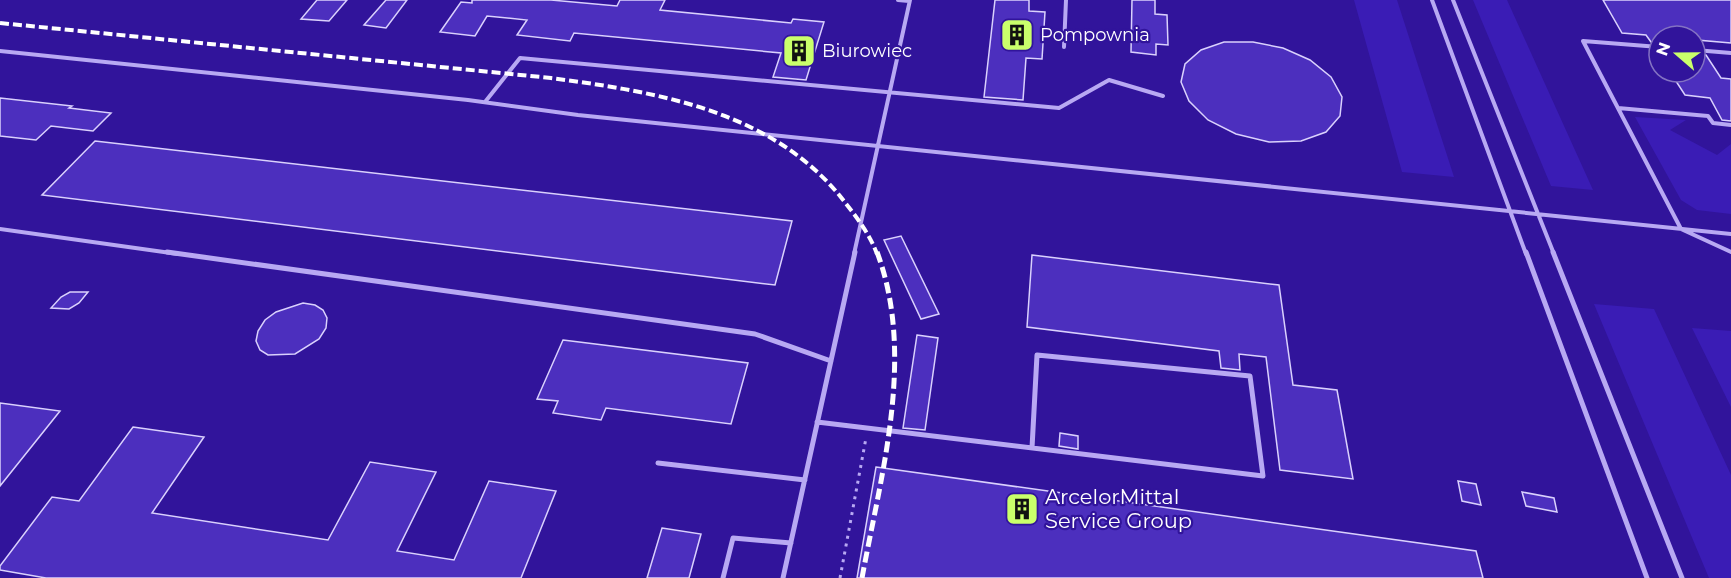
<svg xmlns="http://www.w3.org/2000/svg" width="1731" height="578" viewBox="0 0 1731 578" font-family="Montserrat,sans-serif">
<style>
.green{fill:#3a1cb5}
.building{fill:#4c2fbe;stroke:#dad1fd;stroke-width:1.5}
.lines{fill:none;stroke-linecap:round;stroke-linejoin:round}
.path{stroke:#b8a9f3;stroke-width:3;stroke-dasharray:3 5;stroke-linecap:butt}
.lane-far1{stroke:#b8a9f3;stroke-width:4}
.lane{stroke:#b8a9f3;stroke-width:5}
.rail-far1{stroke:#fff;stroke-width:4;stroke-dasharray:9 4;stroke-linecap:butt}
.rail{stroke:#fff;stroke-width:5;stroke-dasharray:11 5;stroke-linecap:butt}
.labels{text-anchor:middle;stroke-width:4.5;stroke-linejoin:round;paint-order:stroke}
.far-poi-label{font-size:18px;fill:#fff;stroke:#31149b;text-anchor:start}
.poi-label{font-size:21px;fill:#fff;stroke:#31149b;text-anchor:start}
</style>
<rect width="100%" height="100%" fill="#31149b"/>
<path class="green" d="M1354,0H1397L1454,177L1402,172Z
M1473,0H1507L1593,190L1551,186Z
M1635,117L1686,120L1670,130L1717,155L1731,144V214L1697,210L1681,200Z
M1594,304L1654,309L1731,475V578H1709Z
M1692,328L1731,331V407Z"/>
<path class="building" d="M317,0H347L329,21L301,19Z
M386,0H407L386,28L364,25Z
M472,0H551L617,6L620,0H665L660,10L791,23L793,19L824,22L806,80L773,77L781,53L574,33L570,41L517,35L527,20L487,16L475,36L440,32L461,2L472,3Z
M995,0H1029V11L1045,12L1042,59L1026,58L1023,100L984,97Z
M1132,0H1155V14L1167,15L1168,45L1156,44V55L1131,52Z
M1603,0H1731V43L1696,40L1700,46H1695V36H1659V43L1651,42L1646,35L1622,33Z
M1224,42H1253L1283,48L1310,60L1331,77L1342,97L1340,116L1326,132L1301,141L1269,142L1236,134L1208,120L1189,101L1181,82L1185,64L1201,50Z
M1695,54L1706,55L1721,78L1731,79V121L1722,120L1710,98L1685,95L1670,72H1695Z
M0,98L72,106L69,108L111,113L93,131L51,126L36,140L0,136Z
M95,141L792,221L775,285L42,195Z
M901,236L939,314L921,319L884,240Z
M1032,255L1279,285L1293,385L1337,390L1353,479L1280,470L1266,357L1239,354L1240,370L1221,368L1219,351L1027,327Z
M70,292H88L79,303L69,309L51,308L61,297Z
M303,303L315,305L323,310L327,318L326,328L319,339L295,354L268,355L260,350L256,341L258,331L265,320L276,312Z
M917,335L938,338L925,430L903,428Z
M563,340L748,363L731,424L606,408L601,420L553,413L558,401L537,399Z
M0,403L60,411L0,486Z
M133,427L204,437L152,513L328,540L370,462L436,472L397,551L454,560L489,481L556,491L521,578H46L0,570V566L52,497L79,501Z
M1060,433L1078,436V449L1059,446Z
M876,467L1476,551L1483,578H857Z
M1458,481L1476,484L1481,505L1462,501Z
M1522,492L1554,498L1557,512L1526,506Z
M662,528L701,534L689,578H647Z"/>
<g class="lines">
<path class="path" d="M840,578L866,438"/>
<path class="lane-far1" d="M898,0L909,1
M1432,0L1526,254
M1453,0L1554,254
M1064,47L1066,0
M1659,47L1583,41L1681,229L1731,252
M1695,50L1731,53
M0,51L468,100L578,115L1731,234
M485,102L520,58L1059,108L1109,80L1163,96
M1618,108L1708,116L1713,123L1731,125
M0,229L178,254
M854,254L910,0"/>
<path class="lane" d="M167,252L755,334L831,361
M1526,252L1647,578
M1553,252L1682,578
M817,422L1263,476L1250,376L1037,355L1032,448
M658,463L805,480
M723,578L733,538L791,543
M783,578L855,252"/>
<path class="rail-far1" d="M0,23L551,78C656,92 769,110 840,196C854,214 869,232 877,254"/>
<path class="rail" d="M862,578C881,474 916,356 877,252"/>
</g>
<defs>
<g id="building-square" transform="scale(1.725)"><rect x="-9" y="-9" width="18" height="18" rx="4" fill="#caff6b" stroke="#31149b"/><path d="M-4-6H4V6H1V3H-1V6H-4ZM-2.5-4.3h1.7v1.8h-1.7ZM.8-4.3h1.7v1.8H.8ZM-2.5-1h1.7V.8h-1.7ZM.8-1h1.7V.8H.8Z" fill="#111"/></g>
</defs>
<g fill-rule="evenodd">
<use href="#building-square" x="1017" y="35"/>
<use href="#building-square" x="799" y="51"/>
<use href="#building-square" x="1022" y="509"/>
</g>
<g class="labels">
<g class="far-poi-label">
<text x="1040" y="41">Pompownia</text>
<text x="822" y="57">Biurowiec</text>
</g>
<g class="poi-label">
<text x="1045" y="504">ArcelorMittal<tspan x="1045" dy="24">Service Group</tspan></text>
</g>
</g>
<g transform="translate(1677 54) rotate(290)"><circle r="28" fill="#31149b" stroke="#8372c3" stroke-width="1.5"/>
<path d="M0-4.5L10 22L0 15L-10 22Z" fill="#caff6b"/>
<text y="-9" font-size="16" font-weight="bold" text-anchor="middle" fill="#ffffff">N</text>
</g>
</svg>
